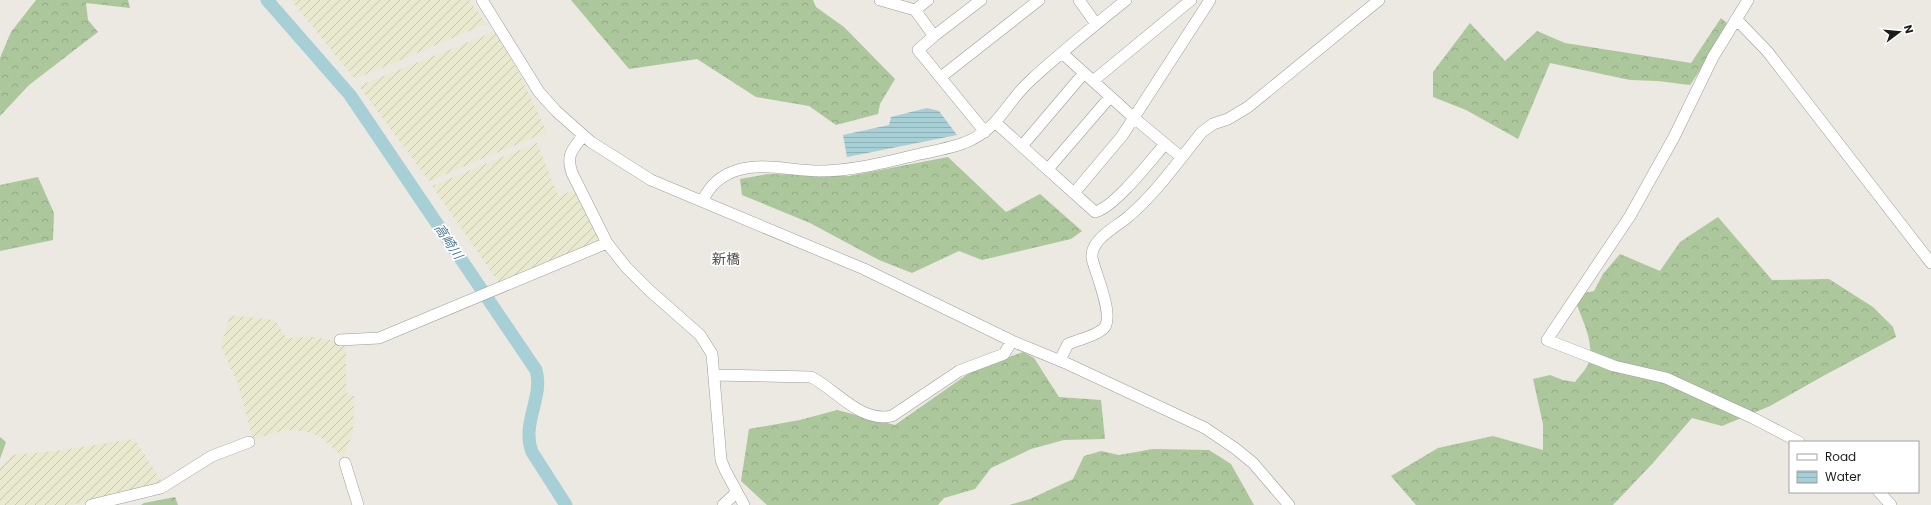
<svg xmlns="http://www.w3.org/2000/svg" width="1931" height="505" font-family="Poppins,'Noto Sans JP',sans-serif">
	<defs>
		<pattern id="farmland-furrows" width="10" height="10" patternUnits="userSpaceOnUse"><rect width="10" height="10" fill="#e9e9cf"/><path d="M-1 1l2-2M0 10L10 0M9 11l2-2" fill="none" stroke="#c7c7b1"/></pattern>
		<pattern id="forest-crowns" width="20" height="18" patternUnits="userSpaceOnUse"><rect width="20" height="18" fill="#acc79b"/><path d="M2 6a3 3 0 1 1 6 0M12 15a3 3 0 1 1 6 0" fill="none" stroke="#93aa85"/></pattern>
		<pattern id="water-rules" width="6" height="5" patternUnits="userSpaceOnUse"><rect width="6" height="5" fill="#a7cfd6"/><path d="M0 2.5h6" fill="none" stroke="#8fb1b7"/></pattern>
	</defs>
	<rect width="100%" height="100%" fill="#ece8e2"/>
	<path fill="url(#farmland-furrows)" d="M291 0H469L486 24 355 79Z
		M496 31 518 71 547 132 429 181 359 86Z
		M537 143 558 196 575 190 600 240 499 283 432 186Z
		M230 315 275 320 286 338 314 337 346 343V392L354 396 353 433 343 457 321 437 305 431 285 430 253 439 238 384 221 347Z
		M134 439 162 482 154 487 70 505H0V468L12 455 56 451Z"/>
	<path fill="url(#forest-crowns)" d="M36 0H128L130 8 86 3 88 20 98 32 29 85 0 116V58L11 32Z
		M571 0H813L816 7 844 27 895 79 880 104 878 114 836 125 809 106 756 97 697 59 629 69Z
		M1721 18 1730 26 1690 85 1658 81 1630 80 1550 63 1518 139 1466 110 1433 97V72L1470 23 1505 61 1537 31 1565 43 1691 63Z
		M948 157 1006 212 1040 194 1082 231 1071 239 982 260 959 251 912 273 879 260 810 223 742 195 740 179 768 174 849 176Z
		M38 177 54 213 53 240 0 251V185Z
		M1718 217 1772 280 1829 279 1873 307 1893 327 1896 337 1825 375 1770 406 1722 426 1692 418 1652 464 1613 505H1416L1391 476 1438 448 1493 436 1543 450V424L1533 379 1550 375 1563 380 1575 382C1579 376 1588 368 1589 361 1595 339 1579 316 1574 295L1594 291 1603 274 1620 254 1660 271 1680 242Z
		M1023 352 1034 358 1059 397 1101 400 1105 439 1064 440 1031 449 991 468 975 489 944 498 938 505H767L741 481 749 429 800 420 837 410 895 425 972 371Z
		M0 437 6 442 0 459Z
		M1153 449 1209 450 1231 464 1254 505H1009L1030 499 1073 479 1084 456 1101 451 1119 455Z
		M175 497 178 505H141L144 503Z"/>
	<path fill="url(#water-rules)" d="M927 108 939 111 957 135 847 157 843 135 889 125 891 117Z"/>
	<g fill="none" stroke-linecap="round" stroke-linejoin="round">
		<path stroke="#a7cfd6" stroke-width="13" d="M267 0 350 95 536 370C544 397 521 423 532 452L566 505"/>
		<g stroke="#9d9d9d" stroke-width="12">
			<path id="minor" d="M482 0 539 92 556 111 591 142 651 180 864 269 1012 341 1068 364 1205 428 1236 449 1253 463 1289 505
				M880 0 915 10 934 36 918 50 985 132
				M1079 0 1096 24
				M1748 0 1713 57 1674 137 1630 216 1547 340 1614 366 1666 378 1753 418 1799 442
				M915 10 928 0
				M1736 19 1767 51 1931 263
				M934 36 981 0
				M1062 53 1134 118 1181 157
				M941 77 1039 0
				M1093 81 1191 0
				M996 123 1095 212C1115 207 1151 160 1165 144
				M583 136C572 150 566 155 572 173L607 243 626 267 650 291 700 335 712 354 721 460 725 470 744 505
				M1022 146 1084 73
				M1048 169 1110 97
				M1074 193 1122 136 1210 0
				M703 200C710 185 721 175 738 170 763 162 793 171 819 171 853 171 887 162 920 154 935 151 950 148 964 143 1000 129 1005 103 1031 80 1061 52 1094 26 1126 0
				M340 340 379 338 607 243
				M1060 360 1068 344C1079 339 1094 337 1103 329 1116 318 1095 273 1092 258 1090 239 1117 227 1129 216 1157 192 1179 160 1202 132L1213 124 1228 119 1248 107 1379 0
				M714 375 811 377C837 390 860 423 892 416L959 371 1004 354 1012 341
				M345 463 358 505
				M1879 492 1891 505
				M91 505 161 488 212 456 249 442
				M723 505 737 492"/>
		</g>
		<use href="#minor" stroke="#fff" stroke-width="11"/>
	</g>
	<g text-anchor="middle" stroke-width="3.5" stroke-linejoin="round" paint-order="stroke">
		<g font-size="13" font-style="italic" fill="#507b9a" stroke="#fff">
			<text transform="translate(449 241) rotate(56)" y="5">高崎川</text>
		</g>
		<g font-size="14" fill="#4f4f4f" stroke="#fff">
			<text x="726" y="264">新橋</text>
		</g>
	</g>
	<rect x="1789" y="441" width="130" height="52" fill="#ffffff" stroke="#a4a4a4"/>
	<rect x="1797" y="454" width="20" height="6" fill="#ffffff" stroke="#a4a4a4"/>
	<text x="1825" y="461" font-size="12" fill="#1c1c1c">Road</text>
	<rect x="1797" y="471" width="20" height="12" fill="url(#water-rules)" stroke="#a4a4a4"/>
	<text x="1825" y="481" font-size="12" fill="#1c1c1c">Water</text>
	<g transform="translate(1899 32) rotate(74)" stroke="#ffffff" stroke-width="3" paint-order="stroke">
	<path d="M0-3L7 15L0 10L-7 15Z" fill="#1c1c1c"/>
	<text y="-6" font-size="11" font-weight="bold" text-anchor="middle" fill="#1c1c1c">N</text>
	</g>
</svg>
